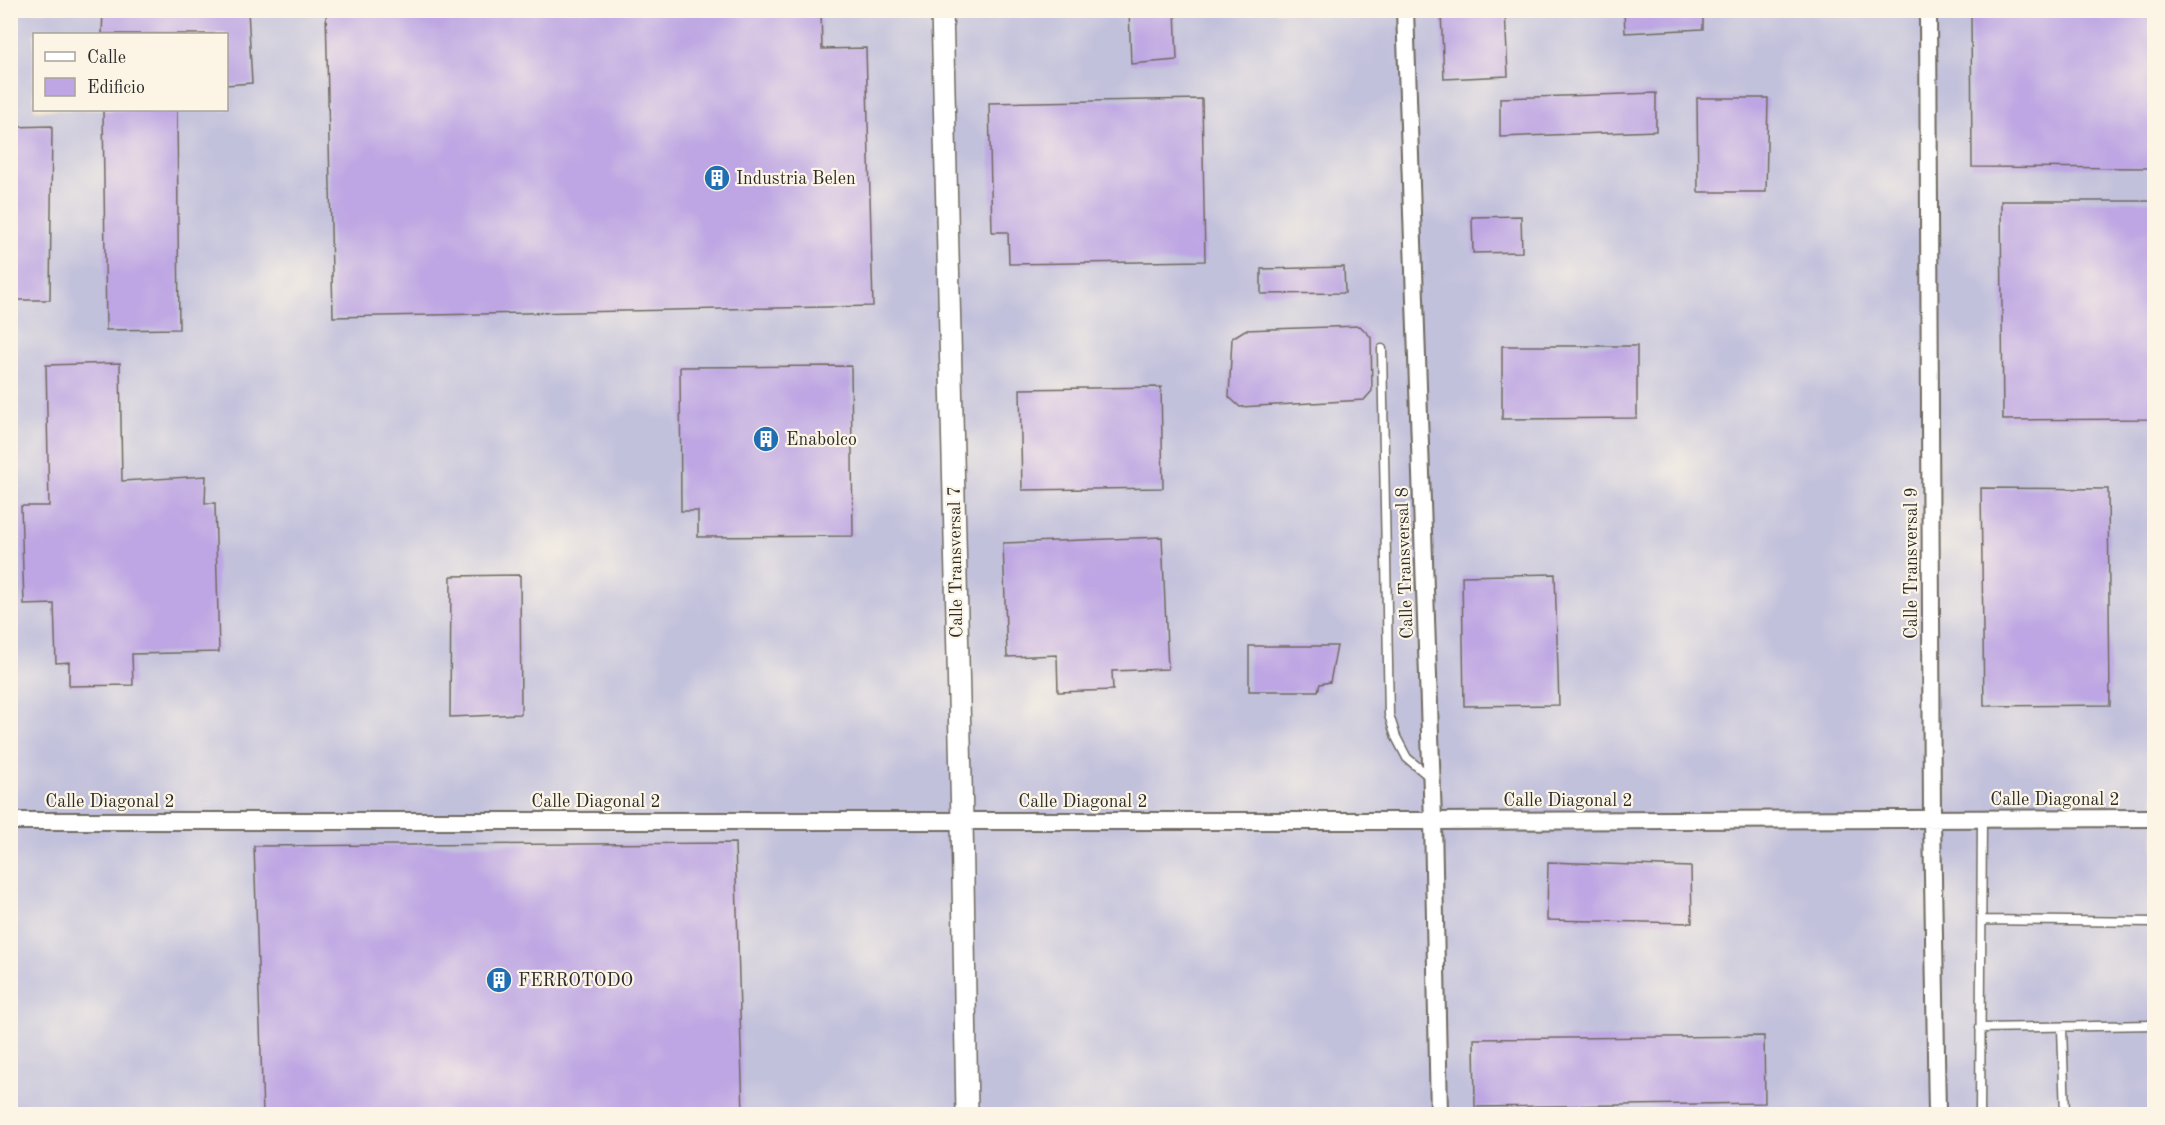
<svg xmlns="http://www.w3.org/2000/svg" width="2165" height="1125" font-family="'Old Standard TT',serif">
	<rect width="100%" height="100%" fill="#fcf5e5"/>
	<filter id="ink" filterUnits="userSpaceOnUse"><feTurbulence type="fractalNoise" baseFrequency=".0167" numOctaves="2"/><feDisplacementMap in="SourceGraphic" scale="12" xChannelSelector="R" yChannelSelector="G"/><feConvolveMatrix kernelMatrix="1 2 1 2 8 2 1 2 1" color-interpolation-filters="sRGB"/></filter>
	<filter id="wash" filterUnits="userSpaceOnUse"><feTurbulence type="fractalNoise" baseFrequency=".008" numOctaves="4" result="noise"/><feDisplacementMap in="SourceGraphic" scale="24" xChannelSelector="R" yChannelSelector="G"/><feGaussianBlur stdDeviation="1.35" result="paint"/><feColorMatrix in="noise" values="0 0 0 0 0 0 0 0 0 0 0 0 0 0 0 0 0 1.4 0 .05"/><feComposite in="paint" operator="in"/></filter>
	<g filter="url(#wash)">
		<rect width="100%" height="100%" fill="#f1e3c5"/>
		<path fill="#c2c1dc" fill-rule="evenodd" d="M10 11H2154V1114H11ZM34 34H226V110H34Z"/>
		<g id="blocks">
			<path fill="#bda6e3" d="M103 10H248L252 83 226 85V34H102Z
				M326 10H821L822 49 866 48 873 306 333 317Z
				M1129 10H1175L1177 60 1131 64Z
				M1505 10 1508 76 1444 79 1441 12Z
				M1624 10H1703V29L1625 33Z
				M1971 10H2154V168L1972 167Z
				M1656 93V131L1500 137V98Z
				M1697 98H1768L1766 192H1698Z
				M1202 99 1205 261 1009 264 1008 232H992L989 103Z
				M103 110H177L179 329 106 330Z
				M52 126 50 300H10V127Z
				M2001 201H2154V419L2003 420Z
				M1521 216 1522 252 1473 253 1472 217Z
				M1344 267 1345 293 1261 294V269Z
				M1360 326 1371 337 1372 391 1364 400 1240 407 1229 397 1232 338 1245 330Z
				M1502 346H1637V418L1502 419Z
				M120 363 122 481 206 476 205 503H215L219 652 132 654 133 685 69 686V662L56 663 54 604 24 605 21 506H49L46 365Z
				M851 366 853 536 698 537V511H681L680 367Z
				M1161 387 1163 488 1022 490 1020 389Z
				M1981 488 2108 489 2110 705 1984 706Z
				M1162 537 1168 669 1112 671 1113 690 1058 692 1057 655 1007 657 1003 543Z
				M1555 574 1559 705 1464 706 1462 576Z
				M520 575 521 714 450 717 451 576Z
				M1249 646H1337L1330 682 1320 684 1318 691H1249Z
				M735 843 743 1114H263L254 846Z
				M1548 862 1691 867 1692 923 1547 920Z
				M1764 1036 1765 1103 1475 1107 1474 1039Z"/>
		</g>
	</g>
	<g filter="url(#ink)">
		<use href="#blocks" fill-opacity="0" stroke="#706b61" stroke-width="1.5"/>
		<g fill="none" stroke-linecap="round" stroke-linejoin="round">
			<g stroke="#706b61" stroke-width="11">
				<path id="service" d="M1382 349 1389 715 1396 737 1407 758 1431 778
					M1983 920 2154 922
					M1980 1028 2154 1025
					M2062 1028 2065 1114
					M1980 1114 1982 818"/>
			</g>
			<g stroke="#706b61" stroke-width="20">
				<path id="minor" d="M1405 10 1433 821 1439 1114
					M1928 10 1932 818 1937 1114
					M10 821H1433L2154 818"/>
			</g>
			<g stroke="#706b61" stroke-width="24">
				<path id="tertiary" d="M942 10 962 820 967 1114"/>
			</g>
			<use href="#service" stroke="#fff" stroke-width="8"/>
			<use href="#minor" stroke="#fff" stroke-width="16"/>
			<use href="#tertiary" stroke="#fff" stroke-width="21"/>
		</g>
	</g>
	<defs>
		<g id="building-disc" transform="scale(1.35)"><circle r="9.5" fill="#1f6fb2" stroke="#fcf5e5"/><path d="M-4-6H4V6H1V3H-1V6H-4ZM-2.5-4.3h1.7v1.8h-1.7ZM.8-4.3h1.7v1.8H.8ZM-2.5-1h1.7V.8h-1.7ZM.8-1h1.7V.8H.8Z" fill="#fff"/></g>
	</defs>
	<g fill-rule="evenodd">
		<use href="#building-disc" x="717" y="178"/>
		<use href="#building-disc" x="766" y="439"/>
		<use href="#building-disc" x="499" y="980"/>
	</g>
	<g text-anchor="middle" stroke-width="4.5" stroke-linejoin="round" paint-order="stroke">
		<g font-size="18" fill="#2b2b2b" stroke="#fcf5e5" text-anchor="start">
			<text x="736" y="184">Industria Belen</text>
			<text x="786" y="445">Enabolco</text>
			<text x="518" y="986">FERROTODO</text>
		</g>
		<g font-size="18" fill="#2b2b2b" stroke="#fcf5e5">
			<text transform="translate(955 562) rotate(-91)" y="6">Calle Transversal 7</text>
			<text transform="translate(1404 563) rotate(-92)" y="6">Calle Transversal 8</text>
			<text transform="translate(1911 563) rotate(-90)" y="6">Calle Transversal 9</text>
			<text x="2055" y="805">Calle Diagonal 2</text>
			<text x="1568" y="806">Calle Diagonal 2</text>
			<text x="110" y="807">Calle Diagonal 2</text>
			<text x="596" y="807">Calle Diagonal 2</text>
			<text x="1083" y="807">Calle Diagonal 2</text>
		</g>
	</g>
	<rect width="2165" height="1125" fill="none" stroke="#fcf5e5" stroke-width="36"/>
	<rect x="33" y="33" width="195" height="78" fill="#fcf5e5" stroke="#a8a49b" stroke-width="1.5"/>
	<rect x="45" y="52" width="30" height="9" fill="#ffffff" stroke="#a8a49b" stroke-width="1.5"/>
	<text x="87" y="63" font-size="18" fill="#2b2b2b">Calle</text>
	<rect x="45" y="78" width="30" height="18" fill="#bda6e3" stroke="#a8a49b" stroke-width="1.5"/>
	<text x="87" y="93" font-size="18" fill="#2b2b2b">Edificio</text>
</svg>
